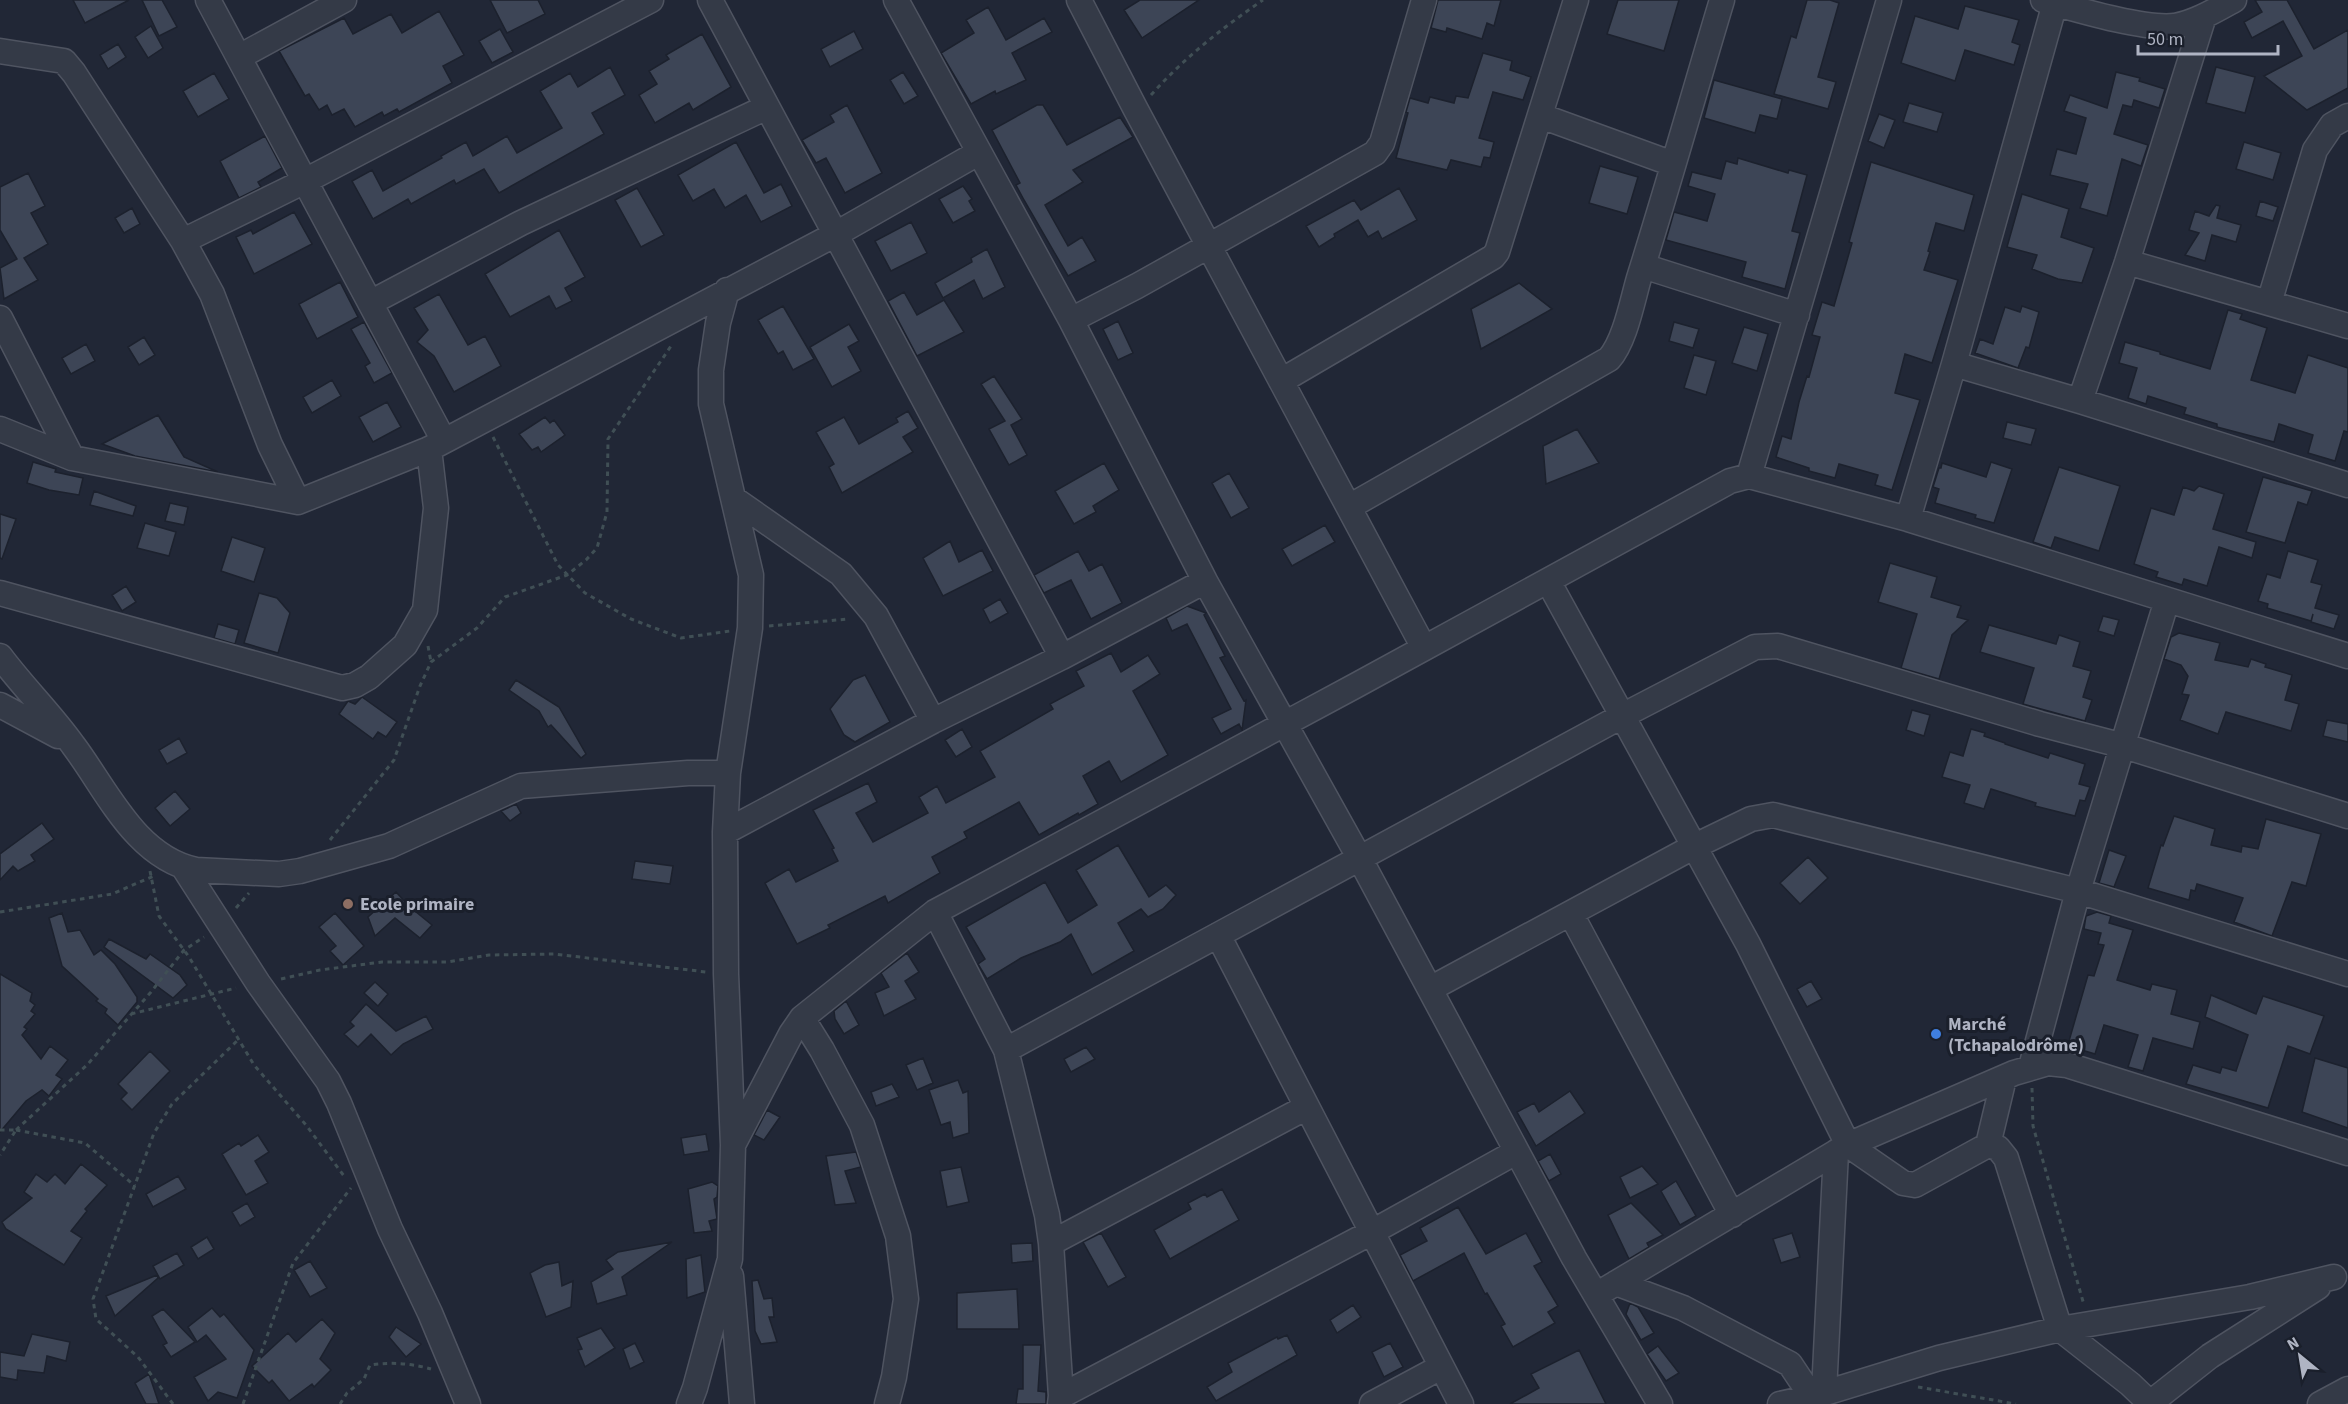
<svg xmlns="http://www.w3.org/2000/svg" width="2348" height="1404" font-family="'Source Sans 3',sans-serif">
	<rect width="100%" height="100%" fill="#212736"/>
	<path fill="#3d4556" stroke="#1c212d" stroke-width="1.5" d="M73 0H129L85 23Z
		M142 0H162L177 27 159 36Z
		M490 0H538L545 14 507 33Z
		M1140 0H1199L1142 38 1124 10Z
		M1438 0H1501L1494 26 1487 23 1482 39 1447 28 1446 32 1431 28Z
		M1618 0H1679L1664 51 1607 34Z
		M1807 0H1830L1839 3 1818 77 1836 82 1828 109 1774 94 1791 36 1796 38Z
		M2255 0H2287L2314 49 2348 30V88L2307 110 2264 76 2302 56 2283 21 2252 38 2244 22 2262 12Z
		M1965 6 2019 20 2012 42 2020 45 2014 65 1965 50 1955 81 1901 63 1915 16 1958 29Z
		M988 7 1006 40 1044 18 1052 32 1012 53 1026 80 996 94 995 91 971 104 941 53 974 33 966 20Z
		M439 11 464 55 443 66 452 83 399 112 397 109 384 116 382 112 355 127 344 109 332 115 327 105 319 110 309 94 305 96 279 51 344 18 353 34 391 14 402 33Z
		M151 26 163 48 148 58 135 37Z
		M500 29 513 52 492 63 479 41Z
		M854 31 863 49 830 67 821 49Z
		M702 34 731 87 693 110 689 103 655 123 639 95 657 84 649 71 669 59 666 55Z
		M118 44 126 57 108 69 100 55Z
		M1483 53 1512 61 1510 70 1531 77 1523 100 1493 92 1479 138 1494 142 1490 158 1484 157 1481 167 1451 160 1447 170 1396 158 1408 113 1406 112 1410 98 1428 103 1430 97 1454 103 1456 96 1468 98Z
		M610 67 625 95 592 113 604 134 499 193 484 169 456 184 454 180 411 204 408 199 373 219 352 181 372 170 383 191 442 158 441 156 466 142 473 156 507 136 517 153 562 128 540 91 570 73 578 87Z
		M2216 67 2255 77 2245 113 2206 103Z
		M903 72 918 96 904 104 890 80Z
		M2116 72 2140 78 2139 81 2165 89 2159 108 2134 100 2132 107 2123 105 2114 134 2148 145 2141 166 2122 159 2107 216 2080 208 2088 184 2050 175 2057 149 2076 154 2086 118 2064 111 2070 95 2107 108Z
		M214 73 229 99 198 117 183 91Z
		M1714 80 1782 99 1777 119 1760 115 1755 133 1704 118Z
		M1909 103 1943 113 1937 132 1903 122Z
		M847 105 882 173 845 193 826 158 816 163 802 140 834 122 830 115Z
		M1037 105H1043L1067 145 1120 117 1133 137 1073 170 1083 182 1045 205 1068 246 1082 237 1096 261 1068 276 1024 200 1016 185 1020 183 992 130Z
		M1879 114 1895 120 1884 148 1868 141Z
		M265 136 282 168 258 182 261 187 239 198 220 161Z
		M736 142 764 193 781 184 792 206 761 222 746 195 725 208 714 189 693 201 678 175Z
		M2244 142 2281 153 2273 180 2236 169Z
		M1738 158 1788 173 1789 170 1807 175 1792 231 1800 233 1785 289 1742 277 1746 262 1666 240 1674 212 1707 221 1715 194 1688 186 1692 172 1721 179 1726 161 1737 164Z
		M1871 162 1974 195 1964 231 1936 223 1928 251 1930 252 1924 270 1958 280 1932 363 1905 354 1895 393 1920 400 1892 490 1875 485 1878 475 1839 464 1835 478 1809 471V468L1776 457 1782 436 1791 439 1799 402 1807 376 1809 377 1820 337 1812 335 1822 302 1834 306 1852 243 1849 242Z
		M1600 166 1638 177 1627 214 1589 203Z
		M28 173 45 206 31 213 48 244 24 258 38 280 4 299 0 268 17 259 0 230V187Z
		M963 186 972 199 969 201 975 211 953 223 939 199Z
		M637 188 664 235 641 247 615 200Z
		M1399 188 1417 220 1382 239 1378 231 1368 237 1358 220 1334 234 1335 237 1319 247 1306 226 1354 200 1361 210Z
		M2022 194 2069 209 2061 237 2094 248 2082 283 2058 279 2032 269 2037 255 2007 247Z
		M2260 201 2278 207 2273 221 2256 216Z
		M2216 205 2220 206 2217 218 2241 225 2236 242 2212 235 2205 261 2185 255 2199 233 2189 230 2195 211 2209 216Z
		M132 208 140 224 124 233 115 218Z
		M294 212 312 244 254 274 236 237 251 230 253 234Z
		M911 222 927 253 891 271 875 241Z
		M559 230 585 277 565 288 572 301 556 309 549 296 510 317 485 274Z
		M987 249 1005 287 983 299 974 280 943 298 935 283 972 262 971 258Z
		M340 282 358 317 317 339 299 304Z
		M1519 283 1552 309 1481 349 1471 309Z
		M904 292 917 315 944 300 964 332 917 356 888 301Z
		M439 294 468 345 485 336 501 366 454 392 434 356 417 342 428 330 414 308Z
		M783 306 814 359 793 370 783 351 778 354 758 320Z
		M2022 306 2039 312 2029 348 2026 347 2018 368 1975 353 1980 339 1993 344 2005 307 2020 312Z
		M2228 310 2242 314 2240 319 2267 328 2251 380 2295 393 2308 355 2348 368V432L2344 431 2335 461 2308 453 2313 435 2279 424 2274 442 2217 427V424L2184 414 2186 408 2148 396 2146 404 2128 398 2137 368 2119 363 2125 342 2160 352V354L2210 369Z
		M1118 321 1133 353 1118 360 1103 329Z
		M364 322 392 373 374 383 365 366 370 363 351 329Z
		M1674 322 1699 329 1693 348 1669 341Z
		M849 324 859 341 848 347 861 371 832 387 810 347Z
		M1744 327 1768 334 1757 371 1732 363Z
		M144 337 155 355 139 365 128 347Z
		M86 344 95 361 71 374 62 358Z
		M1694 355 1716 361 1706 395 1684 388Z
		M994 376 1022 419 1011 425 1027 455 1009 465 989 429 1005 421 981 384Z
		M332 380 341 396 312 413 303 397Z
		M387 402 401 427 373 442 359 417Z
		M908 411 918 428 903 437 913 452 842 493 829 467 834 464 816 432 844 417 859 444 898 422 896 418Z
		M158 415 184 457 218 472 135 456 102 444Z
		M545 417 550 423 554 420 565 435 541 452 538 447 532 450 519 434Z
		M2007 422 2036 429 2031 445 2003 438Z
		M1577 429 1599 463 1546 484 1543 446Z
		M33 462 56 469 55 472 83 478 79 495 49 490 27 483Z
		M1991 462 2012 469 1994 523 1975 518 1976 515 1935 503 1939 489 1933 487 1939 468H1941L1942 463 1986 477Z
		M1104 463 1119 490 1093 506 1096 512 1074 524 1055 491Z
		M2059 467 2120 486 2099 551 2055 537 2051 548 2033 542Z
		M1229 473 1249 508 1231 518 1212 483Z
		M2263 477 2312 491 2307 505 2298 502 2285 543 2246 532Z
		M2199 486 2224 494 2213 529 2256 542 2252 558 2219 547 2207 586 2184 579 2182 585 2156 577 2158 572 2134 564 2151 508 2174 515 2183 487 2194 491Z
		M94 491 136 506 133 516 90 505Z
		M170 503 188 507 184 525 165 521Z
		M0 514 16 519 2 559 0 558Z
		M145 523 176 532 169 556 137 548Z
		M1325 525 1335 542 1292 566 1282 549Z
		M232 537 265 548 254 582 221 571Z
		M950 541 959 562 982 550 993 571 943 596 923 558Z
		M1078 551 1089 571 1102 564 1122 603 1091 619 1071 580 1044 593 1034 575Z
		M2288 551 2318 560 2311 582 2322 585 2315 608 2339 615 2334 629 2311 622 2313 614 2311 621 2267 608 2268 604 2258 601 2267 574 2280 578Z
		M1890 563 1937 577 1931 597 1961 606 1957 617 1968 620 1952 635 1939 679 1901 668 1917 614 1878 602Z
		M126 586 136 602 122 611 112 595Z
		M259 593 277 598 290 613 278 653 244 643Z
		M1000 599 1008 613 990 623 983 609Z
		M1187 606 1206 613 1204 615 1225 656 1220 658 1244 701 1246 700 1242 730 1239 724 1221 734 1212 718 1231 709 1187 624 1172 631 1166 618Z
		M2103 616 2119 620 2114 636 2098 631Z
		M218 624 239 630 235 644 214 638Z
		M1989 625 2056 644 2059 635 2080 642 2073 666 2091 671 2083 697 2092 700 2085 721 2023 704 2034 668 1980 652Z
		M2179 633 2220 643 2215 660 2248 667 2251 659 2266 664 2265 667 2292 675 2285 700 2299 704 2291 731 2226 712 2218 734 2180 720 2189 695 2182 694 2188 676 2181 665 2164 659 2171 637Z
		M1111 653 1121 672 1148 655 1160 674 1133 691 1168 755 1121 782 1109 761 1083 776 1098 804 1079 815 1078 813 1039 835 1019 802 964 832 967 838 932 857 940 873 888 903 885 896 828 925 830 928 797 944 765 883 789 869 796 882 838 861 832 849 834 848 813 810 868 783 877 802 856 813 873 842 928 813 919 797 937 786 946 803 995 777 980 751 1053 709 1050 704 1084 686 1076 671Z
		M865 675 890 722 855 742 844 735 830 709 853 680Z
		M516 680 559 707 586 754 581 758 551 725 548 727 539 711 509 690Z
		M362 697 397 722 386 737 378 732 373 739 339 714 348 701 355 704Z
		M1912 710 1930 715 1924 736 1906 730Z
		M2327 720 2348 724V742L2323 736Z
		M962 729 972 747 956 757 945 740Z
		M1971 729 1985 733 1984 736 2005 743V744L2048 758 2050 753 2085 764 2079 784 2090 787 2085 801 2080 800 2075 816 2035 806 2036 803 1991 789 1984 809 1964 803 1970 785 1942 777 1950 752 1963 756Z
		M179 738 187 753 167 764 159 750Z
		M175 791 190 809 170 826 155 808Z
		M516 804 521 813 510 821 501 811Z
		M2174 816 2215 829 2211 845 2241 852 2242 846 2258 849 2266 819 2321 834 2306 886 2292 882 2272 936 2234 922 2243 898 2197 884 2195 891 2191 890 2189 900 2148 888 2161 845 2163 846Z
		M42 823 54 839 31 855 35 861 18 871 13 866 0 880V854Z
		M1118 845 1149 897 1166 885 1176 895 1163 909 1148 917 1141 909 1118 923 1134 951 1092 975 1071 934 1060 942 1021 958 987 979 978 964 985 959 966 927 1045 882 1068 923 1097 905 1076 870Z
		M2109 850 2126 856 2114 887 2099 883Z
		M1808 857 1828 878 1800 904 1780 883Z
		M635 861 673 866 670 884 632 879Z
		M396 892 410 907 432 925 420 938 395 918 375 936 368 917Z
		M2097 912 2111 916 2109 923 2133 930 2117 980 2150 990 2152 984 2177 990 2171 1014 2200 1022 2193 1049 2153 1038 2143 1071 2128 1067 2138 1035 2104 1025 2095 1054 2075 1048 2076 1043 2069 1041 2088 975 2094 976 2104 945 2098 944 2101 933 2084 929 2086 916Z
		M62 913 68 932 80 930 94 955 101 950 115 964 137 997V1002L118 1025 105 1013 107 1009 96 1001 98 999 62 966 49 918Z
		M335 913 364 946 343 965 330 951 336 946 319 927Z
		M109 939 146 959 150 954 180 975 187 985 173 998 104 947Z
		M907 953 919 972 905 981 916 999 884 1016 875 993 889 987 881 973Z
		M0 974 32 993 30 1001 35 1005 31 1011 35 1014 24 1027 27 1029 22 1035 41 1059 50 1046 68 1060 56 1075 62 1079 49 1096 42 1090 26 1101 0 1132Z
		M1811 981 1822 999 1807 1007 1797 989Z
		M375 982 388 994 378 1006 364 993Z
		M2211 995 2256 1014 2263 996 2324 1016 2310 1054 2288 1046 2268 1108 2186 1084 2193 1065 2220 1073 2222 1067 2236 1071 2248 1035 2205 1017Z
		M846 1001 859 1025 844 1034 835 1019 834 1011Z
		M366 1004 396 1031 426 1016 433 1029 403 1044 391 1055 371 1034 358 1047 344 1034 354 1026 350 1022Z
		M1086 1047 1095 1059 1071 1072 1064 1059Z
		M150 1051 170 1071 132 1110 121 1099 127 1093 118 1084Z
		M923 1058 933 1083 917 1090 906 1065Z
		M2315 1058 2348 1068V1128L2302 1112Z
		M958 1080 963 1093 968 1091 969 1133 953 1138 950 1122 941 1125 929 1090Z
		M892 1084 899 1097 876 1106 871 1092Z
		M1570 1091 1585 1113 1536 1146 1517 1112 1534 1103 1539 1112Z
		M767 1110 780 1117 764 1140 754 1135Z
		M706 1134 709 1151 684 1155 681 1138Z
		M258 1135 269 1152 255 1161 268 1183 246 1195 222 1154 239 1143 241 1146Z
		M856 1152 861 1167 845 1171 856 1203 835 1205 826 1156Z
		M1550 1154 1561 1174 1549 1181 1538 1161Z
		M81 1164 107 1185 85 1209 87 1211 71 1231 82 1238 64 1265 6 1229 2 1222 32 1198 24 1192 36 1174 47 1182 55 1174 65 1184Z
		M1642 1166 1658 1184 1630 1198 1620 1177Z
		M961 1167 969 1202 947 1207 940 1171Z
		M178 1176 186 1189 153 1207 146 1194Z
		M1676 1181 1696 1216 1680 1225 1661 1191Z
		M712 1182 718 1186 717 1197 714 1199 717 1219 709 1221 712 1231 694 1233 688 1189Z
		M1222 1189 1239 1220 1170 1259 1154 1230 1191 1209 1188 1203 1205 1194 1207 1197Z
		M247 1203 255 1217 240 1226 232 1212Z
		M1631 1203 1663 1235 1647 1243 1649 1247 1629 1259 1608 1215Z
		M1458 1207 1486 1254 1526 1233 1542 1262 1534 1266 1558 1306 1548 1312 1555 1323 1513 1347 1501 1326 1505 1324 1487 1293 1485 1294 1464 1253 1413 1281 1400 1255 1427 1241 1420 1228Z
		M1101 1233 1126 1277 1108 1287 1083 1242Z
		M1792 1233 1800 1257 1781 1263 1773 1239Z
		M207 1237 214 1249 198 1259 191 1247Z
		M672 1242 622 1277 627 1295 597 1304 591 1282 613 1269 606 1260 618 1252Z
		M1032 1243 1033 1261 1012 1263 1011 1244Z
		M177 1253 184 1265 160 1279 153 1266Z
		M701 1255 705 1292 687 1298 686 1259Z
		M310 1261 327 1288 310 1297 294 1270Z
		M559 1262 562 1286 573 1281 571 1307 546 1317 530 1273 545 1265Z
		M157 1275 158 1278 115 1316 106 1296Z
		M758 1280 764 1299 772 1298 774 1317H769L777 1342 761 1344 755 1331 752 1281Z
		M1017 1289 1019 1329H957V1293Z
		M1630 1303 1638 1307 1654 1333 1641 1340 1626 1314Z
		M1353 1305 1361 1317 1337 1333 1330 1320Z
		M212 1308 220 1317 224 1314 254 1350 237 1398 218 1392 208 1401 194 1377 226 1359 206 1335 197 1342 188 1327Z
		M163 1309 195 1342 171 1357 163 1345 167 1343 152 1316Z
		M322 1319 335 1333 320 1359 331 1370 314 1387 312 1384 289 1401 272 1380 269 1383 252 1366 288 1333 296 1342Z
		M396 1327 421 1344 406 1357 389 1337Z
		M601 1328 615 1348 585 1367 578 1350 582 1349 577 1338Z
		M32 1334 70 1342 66 1361 47 1356 44 1373 18 1370 17 1380 0 1377V1352L24 1356Z
		M1287 1335 1297 1355 1216 1401 1207 1387 1232 1372 1228 1363 1277 1337 1278 1339Z
		M635 1343 644 1362 630 1369 623 1349Z
		M1390 1343 1403 1367 1384 1377 1372 1352Z
		M1023 1345H1041L1038 1391 1046 1392V1404H1016L1018 1389H1023Z
		M1658 1346 1679 1373 1666 1381 1647 1354Z
		M1579 1350 1606 1404H1510L1539 1388 1531 1374Z
		M149 1374 159 1404H146L135 1383Z"/>
	<g fill="none" stroke-linecap="round" stroke-linejoin="round">
		<g stroke="#4f5461" stroke-width="27">
			<path id="minor" d="M208 0 444 441
				M710 0 1062 657
				M896 0 1071 320 1205 581 1360 859 1574 1258 1660 1404
				M1079 0 1135 108 1424 648
				M2043 0C2075 9 2145 30 2175 26 2196 22 2216 10 2234 0
				M0 51 64 61 74 73 183 241 212 294 270 445 298 502
				M239 57 344 0
				M1541 116 1673 164
				M183 241 305 181 651 0
				M2127 262 2348 326
				M1643 266 1797 315
				M370 303 521 223 767 107
				M2269 303 2315 150 2332 125 2348 116
				M0 318 72 458
				M1071 320 1137 286 1375 153 1382 143 1424 0
				M1954 364 2080 401 2348 485
				M1281 381 1493 257 1497 252 1576 0
				M2080 401 2127 262 2204 16
				M0 429 72 458 298 502 429 449 836 234 978 153
				M1749 476 1889 0
				M734 499 841 574 876 616 933 721
				M1349 507 1609 359C1625 341 1632 302 1639 278 1668 186 1694 93 1722 0
				M1908 519 1954 364 2055 3
				M1548 581 1748 944 1848 1145 1903 1183 1915 1185 1988 1145 1998 1148 2006 1158 2060 1329 2130 1384 2151 1404
				M0 593 342 688 355 685 369 677 405 645 425 610 436 508 429 449
				M0 656C23 687 51 714 73 745 107 790 135 857 196 870L279 874 300 871 389 846 521 786 688 773H728
				M0 705 58 736
				M725 832 933 721 1062 657 1205 581
				M184 868 258 983 328 1081 339 1103 390 1229 430 1313 468 1404
				M935 912 1006 1050 1047 1215 1051 1243 1061 1396 1060 1404
				M1571 914 1732 1215
				M1218 935 1461 1404
				M1430 989 1695 846 1751 819 1773 815 2078 891 2348 974
				M802 1018 822 1050 862 1125 898 1236 906 1299 894 1377 887 1404
				M1006 1050 1622 716 1755 647 1778 646 2040 724 2124 746 2348 816
				M2031 1067 2078 891 2167 600
				M733 1145 791 1034 802 1018 935 912 1355 686 1730 481 1749 476 1908 519 2348 656
				M1988 1145 2004 1078
				M1051 1243 1307 1107
				M731 1276 742 1404
				M1616 1283 1683 1308 1790 1364 1812 1397
				M1596 1295 1848 1145 2014 1073 2048 1063 2067 1065 2348 1153
				M1824 1392 1836 1152
				M1061 1396 1372 1232 1516 1152
				M689 1404 695 1388 730 1259 733 1145 726 974 725 832 728 773 750 628 751 575 711 404V370L718 323 727 290
				M1372 1404 1441 1367
				M1780 1404 1812 1397 1939 1358 2060 1329 2250 1297 2334 1277
				M2149 1404 2210 1356 2318 1287
				M2320 1404 2348 1389"/>
		</g>
		<path stroke="#404f55" stroke-width="3" stroke-dasharray="4.5 4.5" stroke-linecap="butt" d="M1151 95C1184 58 1222 28 1263 0
			M493 437 558 565 585 593 631 619 681 638 730 631
			M769 626 849 619
			M428 646 431 662
			M330 840 394 760 420 686 431 662 477 628 505 597 567 575 586 560 597 548 607 512 608 439 671 346
			M150 871 159 916 189 957 254 1065 306 1125 344 1176
			M236 908 249 893
			M0 912 112 894 156 875
			M281 979 320 970 382 962H448L489 955 554 954 706 972
			M131 1014 236 988
			M2032 1088 2033 1126 2084 1305
			M0 1130H16L0 1155
			M16 1130 87 1065 151 992 184 950 204 937
			M16 1130 85 1143 135 1186
			M1918 1387 2016 1404
			M173 1404 138 1357 96 1319 93 1299 154 1133 172 1104 239 1039
			M243 1404 293 1263 351 1188
			M340 1404 347 1393 364 1379 370 1365C391 1362 410 1363 431 1369"/>
		<use href="#minor" stroke="#343a47" stroke-width="24"/>
	</g>
	<circle fill="#8d6e63" stroke="#1a1f2b" stroke-width="2" cx="348" cy="904" r="6"/>
	<circle fill="#3f7fe0" stroke="#1a1f2b" stroke-width="2" cx="1936" cy="1034" r="6"/>
	<g text-anchor="middle" stroke-width="6" stroke-linejoin="round" paint-order="stroke">
		<g font-size="18" font-weight="bold" fill="#afb4c3" stroke="#1a1f2b" text-anchor="start">
			<text x="360" y="910">Ecole primaire</text>
			<text x="1948" y="1030">Marché<tspan x="1948" dy="21">(Tchapalodrôme)</tspan></text>
		</g>
	</g>
	<g transform="translate(2300 1356) rotate(330)" stroke="#1a1f2b" stroke-width="4.5" paint-order="stroke">
	<path d="M0-4.5L10 22L0 15L-10 22Z" fill="#afb4c3"/>
	<text y="-9" font-size="16" font-weight="bold" text-anchor="middle" fill="#afb4c3">N</text>
	</g>
	<path d="M2138 45v9h140v-9" fill="none" stroke="#afb4c3" stroke-width="3"/>
	<text x="2147" y="45" font-size="18" fill="#afb4c3" stroke="#1a1f2b" stroke-width="4.5" paint-order="stroke">50 m</text>
</svg>
